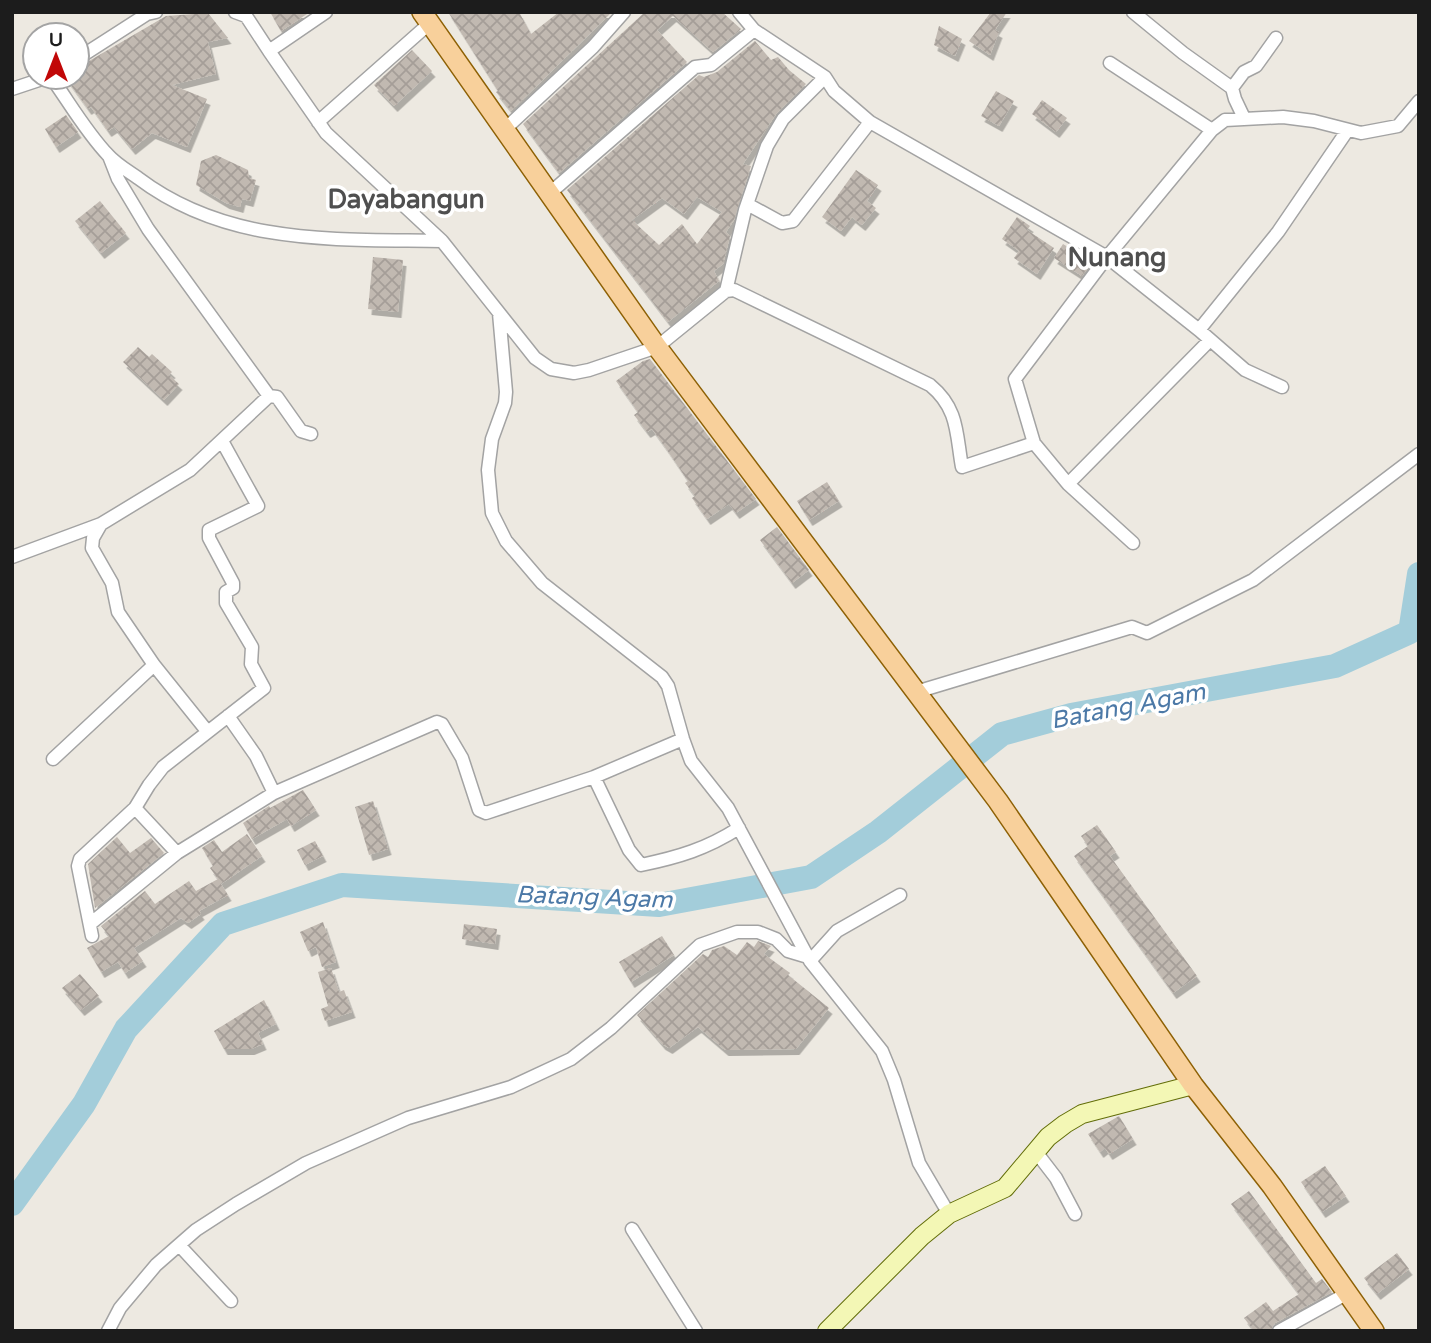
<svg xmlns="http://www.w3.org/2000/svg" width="1431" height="1343" font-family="'Varela Round',sans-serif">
	<defs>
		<pattern id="building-cross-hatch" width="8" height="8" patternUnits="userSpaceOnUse" patternTransform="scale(1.75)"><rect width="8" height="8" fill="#c1b9b1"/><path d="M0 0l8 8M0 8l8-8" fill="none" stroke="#a59e98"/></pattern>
		<filter id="shadow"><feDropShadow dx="3.5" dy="6" stdDeviation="0" flood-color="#0004"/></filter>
	</defs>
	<rect width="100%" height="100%" fill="#ede9e1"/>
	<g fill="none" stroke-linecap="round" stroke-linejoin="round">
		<path stroke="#a3cdda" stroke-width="24" d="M12 1204 84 1104 126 1029 223 924 342 885 659 905 811 877 878 832 1002 734 1071 715 1335 666 1410 632 1419 574"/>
	</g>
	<path fill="url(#building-cross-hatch)" fill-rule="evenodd" filter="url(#shadow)" d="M270 12H310L281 31Z
		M448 12H519L531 34 559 12H612L511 111 496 92 498 91Z
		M645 12H722L741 29 713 52 673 16 657 30 687 62 559 173 523 124Z
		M991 12H1007L995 30 999 32 990 55 969 41Z
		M208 13 228 38 208 42 216 74 172 85 207 99 187 147 152 133 132 149 114 127 108 131 91 107 88 109 65 77H77V68L166 16Z
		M939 26 962 39 955 56 934 45Z
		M755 41 771 60 778 57 789 70 806 84 776 114 743 164 751 166 734 220 726 232 730 236 723 264 714 271 719 281 668 322 567 190 699 75 704 77 717 72ZM697 197 722 212 697 244 682 224 659 245 632 220 662 198 684 214Z
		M412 50 432 71 394 106 374 85Z
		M996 91 1014 101 999 126 981 116Z
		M1042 100 1067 118 1056 132 1032 114Z
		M66 115 78 132 56 147 45 129Z
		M216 155 248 170 249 178 256 180 250 201 242 199 240 207 226 203 196 185 201 161Z
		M856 170 878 185 867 201 876 208 862 225 852 217 841 231 822 217Z
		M100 201 126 233 101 253 75 221Z
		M1017 217 1030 226 1027 230 1054 248 1037 274 1014 258 1019 251 1002 239Z
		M1063 244 1092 262 1082 276 1054 258Z
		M373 257 403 260 398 312 368 309Z
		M138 347 149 357 152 354 172 372 169 375 179 384 164 400 123 362Z
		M650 359 756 499 736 513 729 504 707 519 692 498 695 496 685 483 688 481 665 447 652 429 647 432 634 415 638 412 616 381 643 361Z
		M827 482 839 501 809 520 797 501Z
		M777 527 809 570 792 583 760 540Z
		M303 790 316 810 291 826 287 819 252 839 243 823 269 806 270 808Z
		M373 801 388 849 369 855 355 807Z
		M1097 825 1116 852 1110 856 1197 976 1173 993 1074 856 1088 846 1081 836Z
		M247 834 262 856 221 884 228 895 199 911 201 914 188 923 181 918 134 948 143 961 125 973 118 962 101 972 87 948 109 936 101 926 145 891 155 904 189 881 196 891 218 879 210 868 213 866 202 848 214 840 222 852Z
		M117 837 130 853 151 838 164 853 95 908 88 864Z
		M315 841 323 856 305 865 297 850Z
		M323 922 336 962 322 967 316 947 308 951 300 932Z
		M464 924 497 929 495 944 462 939Z
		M662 936 674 955 631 982 619 962Z
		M758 941 771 946 764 954 790 973 788 975 829 1008 796 1049 725 1050 698 1027 669 1048 662 1044 637 1015 703 954 708 957 712 950 724 946 737 955 747 942 754 947Z
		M331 968 339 992 344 990 352 1012 325 1021 321 1009 328 1006 318 972Z
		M80 974 99 996 81 1010 62 988Z
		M264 1000 276 1024 258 1033 263 1044 251 1049H224L214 1031Z
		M1119 1116 1133 1139 1109 1154 1105 1148 1100 1152 1088 1134Z
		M1325 1166 1346 1196 1322 1212 1301 1182Z
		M1249 1191 1316 1283 1322 1279 1332 1292 1275 1323 1270 1331H1254L1244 1318 1266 1302 1273 1311 1299 1294 1231 1204Z
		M1397 1253 1409 1269 1377 1294 1364 1278Z"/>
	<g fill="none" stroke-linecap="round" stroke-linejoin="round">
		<g stroke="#a3a3a3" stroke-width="15">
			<path id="street" d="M235 12 246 16 269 51 326 12
				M739 12 754 30 825 77 834 91 870 122 1107 257 1212 130 1225 120 1283 117 1314 121 1361 133 1398 126 1419 101
				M1133 12 1183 53 1232 88
				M269 51 326 133 442 241
				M77 59 147 14 156 12
				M1110 63 1212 130
				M51 77C69 102 86 132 108 155 116 164 128 171 138 178 228 246 335 239 442 241L535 358 551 369 574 373 589 370 657 347 726 291 745 210 767 146 783 119 825 77
				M12 89 48 77
				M1244 118 1235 99 1232 88 1244 72 1256 66 1276 38
				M318 122 430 23
				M505 129 593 47 624 12
				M109 156 118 179 148 229 269 396 277 397 301 431 311 434
				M550 193 695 67 711 65 754 30
				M747 204 782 223 793 221 870 122
				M726 291 734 290 930 385C959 409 956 434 962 467L1034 443
				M499 313 506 392 505 403 492 439 488 470 492 513 506 541 542 583 662 677 668 686 683 739 691 761 728 808 810 961 882 1051 894 1080 919 1163 949 1214
				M1199 330 1278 232 1347 131
				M1068 484 1210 340
				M101 524 93 538 92 548 112 583 118 612 154 665 207 731
				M1133 543 1068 484 1034 443 1015 379 1107 257 1199 330 1245 370 1282 387
				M12 557 101 524 190 470 269 396
				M916 692 1132 627 1147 633 1253 580 1419 454
				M228 716 256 756 274 793
				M53 759 154 665
				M594 777 683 739
				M135 808 177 853
				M90 924 177 853 274 793 437 722 442 724 462 758 479 810 486 813 594 777 629 850 641 865C679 857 706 849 739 828
				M92 936 78 866 80 859 135 808 149 785 163 767 264 688 251 664 252 647 226 603V592L233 588V583L209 538V530L258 506 222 441
				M810 961 837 931 900 895
				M1036 1152 1056 1178 1075 1214
				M632 1229 696 1331
				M179 1245 231 1301
				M108 1331 120 1308 156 1265 196 1230 236 1204 306 1163 408 1118 511 1087 571 1059 611 1028 700 945 737 932H758L776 939 788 951 808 957
				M1279 1331 1346 1294"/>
		</g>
		<g stroke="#626d08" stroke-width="20">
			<path id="secondary" d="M827 1331 922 1236 949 1214 1005 1188 1048 1137 1065 1124 1082 1114 1193 1085"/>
		</g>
		<g stroke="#8e6105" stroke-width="22">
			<path id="primary" d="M422 12 657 347 998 801 1193 1085 1272 1186 1374 1331"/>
		</g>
		<use href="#street" stroke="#fff" stroke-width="12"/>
		<use href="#secondary" stroke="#f3f7b5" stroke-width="18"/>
		<use href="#primary" stroke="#f8d09b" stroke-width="19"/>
	</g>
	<g text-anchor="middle" stroke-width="7" stroke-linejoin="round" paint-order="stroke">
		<g font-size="24" font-style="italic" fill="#4c79a7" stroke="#fff">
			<text transform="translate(1128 706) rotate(-11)" y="8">Batang Agam</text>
			<text transform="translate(594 897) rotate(2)" y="8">Batang Agam</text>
		</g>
		<g font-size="26" font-weight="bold" fill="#4f4f4f" stroke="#fff">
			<text x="406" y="208">Dayabangun</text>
			<text x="1117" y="266">Nunang</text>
		</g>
	</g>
	<rect width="1431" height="1343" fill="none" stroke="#1c1c1c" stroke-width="28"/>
	<g transform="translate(56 56)"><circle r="33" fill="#ffffff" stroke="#a4a4a4" stroke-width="2"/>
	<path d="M0-5L12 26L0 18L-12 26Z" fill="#c10707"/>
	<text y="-10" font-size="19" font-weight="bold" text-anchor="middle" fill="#1c1c1c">U</text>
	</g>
</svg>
